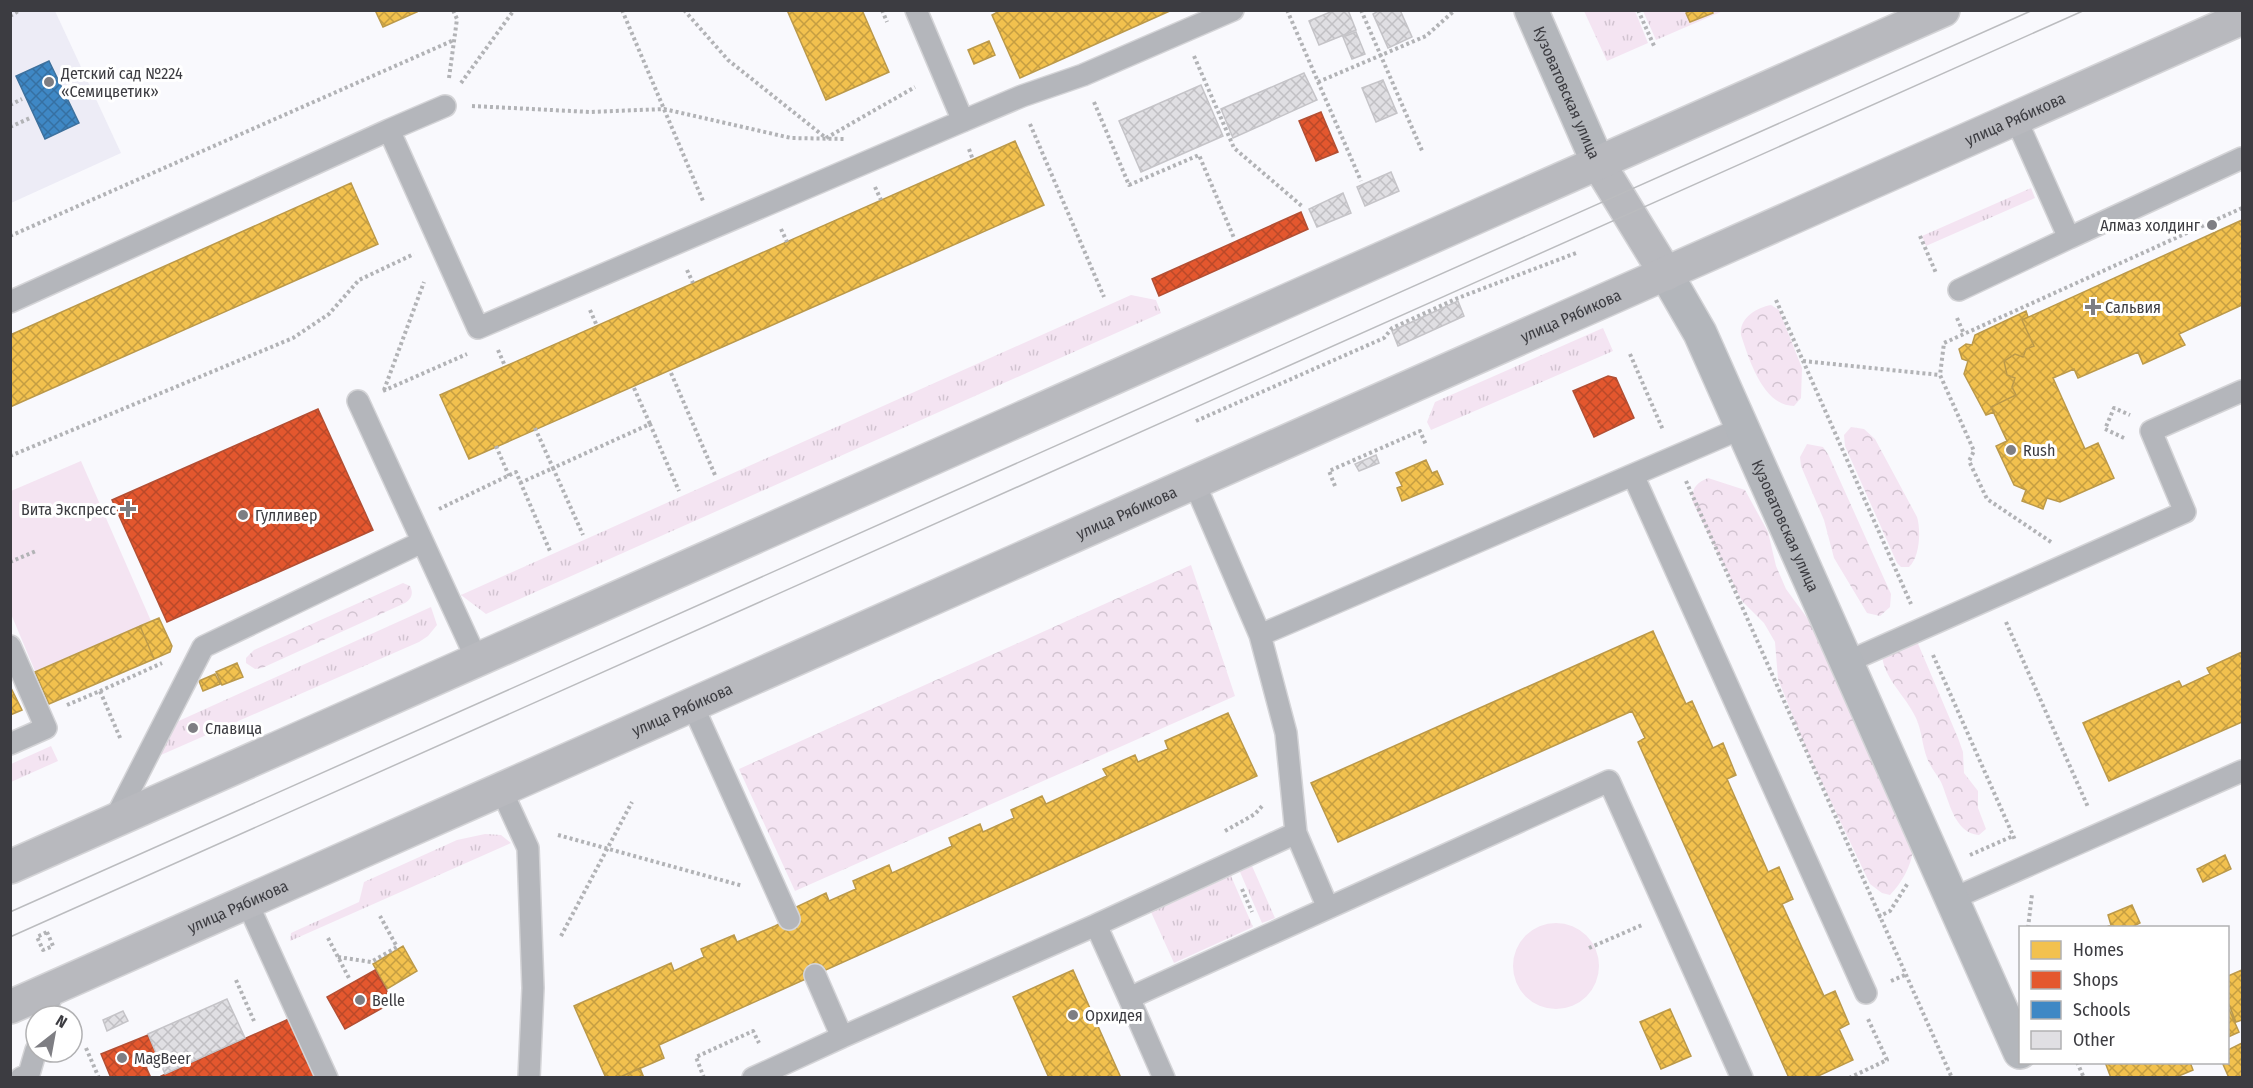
<svg xmlns="http://www.w3.org/2000/svg" width="2253" height="1088" font-family="'Fira Sans Condensed',sans-serif">
	<defs>
		<pattern id="grass-tufts" width="24" height="20" patternUnits="userSpaceOnUse" patternTransform="scale(1.5)"><rect width="24" height="20" fill="#f4e4f2"/><path d="M3 7l-1-3M5 7V3M7 7l1-3M15 17l-1-3M17 17v-4M19 17l1-3" fill="none" stroke="#d2c4d1"/></pattern>
		<pattern id="forest-crowns" width="20" height="18" patternUnits="userSpaceOnUse" patternTransform="scale(1.5)"><rect width="20" height="18" fill="#f4e4f2"/><path d="M2 6a3 3 0 1 1 6 0M12 15a3 3 0 1 1 6 0" fill="none" stroke="#d2c4d1"/></pattern>
		<pattern id="homes-cross-hatch" width="8" height="8" patternUnits="userSpaceOnUse" patternTransform="scale(1.5)"><rect width="8" height="8" fill="#f2c14e"/><path d="M0 0l8 8M0 8l8-8" fill="none" stroke="#c59e42"/></pattern>
		<pattern id="shops-cross-hatch" width="8" height="8" patternUnits="userSpaceOnUse" patternTransform="scale(1.5)"><rect width="8" height="8" fill="#e4572e"/><path d="M0 0l8 8M0 8l8-8" fill="none" stroke="#ba4929"/></pattern>
		<pattern id="schools-cross-hatch" width="8" height="8" patternUnits="userSpaceOnUse" patternTransform="scale(1.5)"><rect width="8" height="8" fill="#3f88c5"/><path d="M0 0l8 8M0 8l8-8" fill="none" stroke="#3670a2"/></pattern>
		<pattern id="building-cross-hatch" width="8" height="8" patternUnits="userSpaceOnUse" patternTransform="scale(1.5)"><rect width="8" height="8" fill="#e0dfe3"/><path d="M0 0l8 8M0 8l8-8" fill="none" stroke="#c1c0c4"/></pattern>
	</defs>
	<rect width="100%" height="100%" fill="#f9f9fd"/>
	<path fill="#edecf6" d="M10 11H55L121 153 11 203Z"/>
	<path fill="url(#grass-tufts)" d="M1584 11H1635L1648 43 1607 61Z
		M1643 11H1723L1656 40Z
		M2031 188 2035 198 1926 246 1922 236Z
		M1131 295 1156 300 1161 313 486 614 461 595Z
		M1603 328 1613 351 1431 430 1427 422 1435 402Z
		M431 607 437 625 428 636 419 642 154 758 172 724Z
		M51 746 58 761 11 782V764Z
		M485 834 501 835 511 843 290 941 291 933 359 902 364 882 457 840Z
		M1252 866 1275 918 1262 923 1240 872Z
		M1231 876 1253 927 1174 963 1151 912Z"/>
	<path fill="url(#forest-crowns)" d="M1771 305 1779 310 1802 368 1801 398 1794 406C1763 406 1749 359 1741 335 1739 318 1756 308 1771 305Z
		M1851 427 1864 429 1875 439 1917 517C1921 530 1920 557 1909 567H1901L1897 563 1845 446 1844 435Z
		M1807 444 1823 447 1828 454 1891 594 1890 607 1880 616 1867 613 1834 558 1824 520 1801 466 1800 457Z
		M1708 478 1745 490 1768 532 1776 566 1786 589 1832 652 1913 849C1912 865 1901 884 1890 895L1882 893 1870 884 1807 751 1778 679 1775 642 1764 623 1742 601 1693 503C1691 490 1695 483 1708 478Z
		M1191 565 1235 696 795 891 739 769Z
		M403 583 410 586C414 594 411 599 405 603L262 668 255 669 246 663V658L254 650Z
		M1916 639 1958 738 1963 752 1964 773 1978 791V808L1986 829 1979 835C1954 833 1949 800 1941 782 1937 774 1930 767 1927 758 1922 745 1922 731 1916 718 1906 696 1883 678 1882 654Z"/>
	<path fill="#f4e4f2" d="M81 461 151 621 35 671 11 614V491Z
		M1513 966a43 43 0 1 1 86 0a43 43 0 1 1-86 0Z"/>
	<path fill="url(#homes-cross-hatch)" stroke="#bb994a" stroke-width="1.5" d="M375 10H416L417 12 383 27Z
		M787 10H862L889 72 826 100Z
		M1001 10H1172L1020 78 992 15Z
		M1692 10H1712L1713 13 1690 22 1686 13Z
		M989 41 995 55 974 64 968 50Z
		M1015 141 1044 205 469 459 440 395Z
		M351 183 378 244 10 407V335Z
		M2242 220V305L2179 334 2185 345 2143 364 2138 352 2078 378 2074 369 2053 378 2085 449 2098 443 2114 478 2060 502 2047 498 2043 509 2022 501 2026 490 2014 485 1996 446 2007 441 1991 407 2016 395 2012 387 2015 378 2007 375 2004 361 2015 354 2023 357 2026 349 2034 346 2022 320Z
		M2026 311 2028 317 2022 320 2034 346 2026 349 2023 357 2015 354 2004 361 2007 375 2015 378 2012 387 2016 395 1991 407 1994 412 1986 415 1964 374 1968 361 1962 359 1959 349 1966 344 1972 345 1975 335Z
		M1426 460 1432 473 1437 471 1443 484 1402 501 1397 488 1402 486 1396 473Z
		M159 618 172 646 170 652 154 659 140 626Z
		M140 626 154 659 49 704 35 672Z
		M1653 631 1686 704 1692 701 1713 748 1723 743 1736 775 1727 779 1768 872 1779 867 1793 899 1782 904 1824 996 1835 991 1849 1024 1839 1029 1853 1060 1814 1078H1789L1638 742 1645 738 1632 711 1338 842 1311 783Z
		M2242 652V722L2109 781 2083 723 2179 681 2182 687 2210 674 2207 668Z
		M237 663 243 677 222 685 216 672Z
		M215 674 220 684 203 691 199 681Z
		M10 686 22 710 10 715Z
		M1228 713 1257 776 659 1045 664 1058 618 1078H606L574 1006 671 963 674 971 704 957 701 949 734 935 737 942 775 926 797 915 794 908 826 893 829 901 856 889 853 881 889 865 892 873 952 846 949 838 980 824 983 832 1014 818 1011 810 1042 796 1046 804 1107 776 1103 769 1135 755 1138 762 1168 749 1165 741Z
		M2225 855 2231 869 2203 882 2197 869Z
		M2132 905 2140 923 2130 928H2104L2111 925 2108 915Z
		M403 946 417 971 387 989 373 964Z
		M1073 970 1121 1078H1049L1013 997Z
		M2242 970V1020L2236 1022 2228 1002V976Z
		M2228 1007 2239 1032 2228 1037Z
		M1670 1009 1691 1056 1661 1069 1640 1022Z
		M2242 1043V1078H2229L2222 1062H2228V1050Z
		M2105 1062H2190L2193 1070 2174 1078H2111Z
		M640 1068 644 1078H618Z"/>
	<path fill="url(#shops-cross-hatch)" stroke="#b24f34" stroke-width="1.5" d="M1321 112 1338 152 1316 161 1299 121Z
		M1301 212 1308 229 1159 296 1152 279Z
		M1608 376 1616 378 1634 418 1594 437 1573 391Z
		M318 409 373 530 167 622 112 500Z
		M375 970 393 1002 345 1029 327 997Z
		M291 1018 318 1078H162L161 1076Z
		M148 1035 160 1062 146 1067 151 1078H111L101 1054Z"/>
	<path fill="url(#schools-cross-hatch)" stroke="#3e719d" stroke-width="1.5" d="M49 61 79 123 45 139 16 76Z"/>
	<path fill="url(#building-cross-hatch)" stroke="#c5c4c8" stroke-width="1.5" d="M1335 10H1348L1356 30 1319 45 1309 21Z
		M1380 10H1400L1412 37 1388 48 1373 14Z
		M1356 32 1365 54 1352 59 1343 37Z
		M1304 73 1317 100 1233 138 1221 109Z
		M1383 80 1397 113 1376 122 1362 88Z
		M1201 85 1223 136 1141 172 1119 121Z
		M1391 172 1399 191 1365 206 1357 187Z
		M1343 193 1351 213 1317 227 1309 209Z
		M1458 301 1464 316 1398 346 1392 331Z
		M1376 455 1379 463 1359 471 1355 464Z
		M227 999 245 1038 165 1074 148 1034Z
		M123 1011 128 1021 107 1031 103 1020Z"/>
	<g fill="none" stroke-linecap="round" stroke-linejoin="round">
		<g stroke="#d4d4d7" stroke-width="24">
			<path id="lane" d="M916 10 963 121
				M2016 119 2069 238 2242 158
				M389 130 445 106
				M1959 290 2069 238
				M10 302 389 130 478 328 958 123 1022 96 1083 75 1233 10
				M358 401 477 660
				M1633 475 1866 993
				M1260 635 1742 428
				M10 646 46 728 10 744
				M1847 662 2185 512 2151 431 2242 391
				M692 704 789 919
				M501 789 528 848 533 988 529 1078
				M114 821 203 647 422 542
				M1952 899 2242 771
				M246 900 327 1078
				M1328 908 1609 781 1742 1078
				M1096 925 1296 833
				M46 1016 53 988
				M842 1037 1096 925 1129 998
				M21 1078 29 1074 36 1050
				M753 1078 842 1037 815 975
				M1164 1078 1129 998 1328 908 1296 833 1286 733 1260 635 1194 482"/>
		</g>
		<g stroke="#d4d4d7" stroke-width="36">
			<g id="secondary">
				<path id="s1" d="M1531 10 1598 163"/>
				<path id="s2" d="M1666 274 1700 333 2020 1052"/>
			</g>
		</g>
		<g stroke="#d4d4d7" stroke-width="36">
			<g id="primary">
				<path d="M1598 163 1666 274"/>
				<path d="M10 867 1943 10"/>
				<path id="s3" d="M10 1007 2242 18"/>
			</g>
		</g>
		<path stroke="#b2b3b6" stroke-width="4" stroke-dasharray="3 3" stroke-linecap="butt" d="M622 10 703 201
			M684 10 728 60 826 138 915 87
			M882 10 887 22
			M1287 10 1361 181
			M1361 10 1423 153
			M1638 10 1655 48
			M10 16 20 10
			M1194 56 1234 148 1303 207
			M449 78 457 19 453 10
			M1318 82 1426 36 1455 10
			M461 83 514 10
			M1094 102 1129 185 1199 155 1234 238
			M10 105 22 99
			M472 106 591 112 664 109 791 138 845 139
			M1030 124 1104 297
			M10 127 30 118
			M969 149 973 160
			M875 187 881 200
			M781 229 787 242
			M10 236 454 40
			M1920 236 1936 273
			M687 270 693 283
			M1776 300 1911 604
			M590 310 597 326
			M1957 318 1964 334
			M498 350 505 366
			M1630 354 1663 430
			M1803 361 1940 375
			M671 373 715 475
			M634 388 650 424
			M384 390 424 282
			M383 391 467 354
			M1196 421 1384 338 1392 328 1458 298 1576 253
			M535 428 553 468 650 424 679 491
			M2124 438 2105 429 2114 408 2130 415
			M496 446 509 476
			M10 456 293 338 329 314 359 280 414 254
			M1686 481 1952 1078
			M520 483 553 468 583 535
			M1335 486 1329 471 1420 431 1426 445
			M439 509 516 472 550 551
			M2051 542 1987 499 1969 461 1974 451 1940 375 1944 343 2242 208
			M10 562 36 551
			M2006 622 2088 807
			M1933 655 2015 840
			M100 691 162 663
			M67 705 100 691 121 740
			M1225 831 1255 814 1263 805
			M558 835 743 886
			M1970 855 2013 836
			M1242 889 1252 912
			M1878 917 1890 911 1908 883
			M2028 928 2032 894
			M47 932 53 946 43 950 37 937Z
			M561 936 632 802
			M328 938 350 980
			M1589 948 1642 925
			M338 957 371 962 397 947 380 916
			M236 980 254 1021
			M1891 981 1905 975
			M86 1048 99 1078
			M2077 1062 2084 1078
			M704 1078 696 1057 753 1031 759 1043
			M1849 1078 1887 1060 1868 1019"/>
		<use href="#lane" stroke="#b4b6bb" stroke-width="21"/>
		<use href="#secondary" stroke="#b3b6bb" stroke-width="33"/>
		<use href="#primary" stroke="#b8b9be" stroke-width="33"/>
		<path stroke="#bbbcbf" stroke-width="1.5" d="M10 912 2033 10
			M10 937 2085 10"/>
	</g>
	<g fill="#7e7e83" stroke="#fff" stroke-width="2">
		<circle cx="49" cy="82" r="6"/>
		<circle cx="2212" cy="225" r="6"/>
		<path d="M2090 298h6v6h6v6h-6v6h-6v-6h-6v-6h6z"/>
		<circle cx="2011" cy="450" r="6"/>
		<path d="M125 500h6v6h6v6h-6v6h-6v-6h-6v-6h6z"/>
		<circle cx="243" cy="515" r="6"/>
		<circle cx="193" cy="728" r="6"/>
		<circle cx="360" cy="1000" r="6"/>
		<circle cx="1073" cy="1015" r="6"/>
		<circle cx="122" cy="1058" r="6"/>
	</g>
	<g text-anchor="middle" stroke-width="6" stroke-linejoin="round" paint-order="stroke">
		<g font-size="16" fill="#3c3c41" stroke="#fff" text-anchor="start">
			<text x="61" y="79">Детский сад №224<tspan x="61" dy="18">«Семицветик»</tspan></text>
			<text x="2200" y="231" text-anchor="end">Алмаз холдинг</text>
			<text x="2105" y="313">Сальвия</text>
			<text x="2023" y="456">Rush</text>
			<text x="116" y="515" text-anchor="end">Вита Экспресс</text>
			<text x="255" y="521">Гулливер</text>
			<text x="205" y="734">Славица</text>
			<text x="372" y="1006">Belle</text>
			<text x="1085" y="1021">Орхидея</text>
			<text x="134" y="1064">MagBeer</text>
		</g>
		<g font-size="16" fill="#3c3c41" stroke="#fff">
			<text dy="6" stroke="none"><textPath href="#s1" startOffset="90">Кузоватовская улица</textPath></text>
			<text dy="6" stroke="none"><textPath href="#s3" startOffset="2193">улица Рябикова</textPath></text>
			<text dy="6" stroke="none"><textPath href="#s3" startOffset="1707">улица Рябикова</textPath></text>
			<text dy="6" stroke="none"><textPath href="#s3" startOffset="1221">улица Рябикова</textPath></text>
			<text dy="6" stroke="none"><textPath href="#s2" startOffset="279">Кузоватовская улица</textPath></text>
			<text dy="6" stroke="none"><textPath href="#s3" startOffset="735">улица Рябикова</textPath></text>
			<text dy="6" stroke="none"><textPath href="#s3" startOffset="249">улица Рябикова</textPath></text>
		</g>
	</g>
	<rect width="2253" height="1088" fill="none" stroke="#3c3c41" stroke-width="24"/>
	<rect x="2019" y="926" width="210" height="138" fill="#ffffff" stroke="#b1b1b3" stroke-width="1.5"/>
	<rect x="2031" y="941" width="30" height="18" fill="#f2c14e" stroke="#b1b1b3" stroke-width="1.5"/>
	<text x="2073" y="956" font-size="18" fill="#3c3c41">Homes</text>
	<rect x="2031" y="971" width="30" height="18" fill="#e4572e" stroke="#b1b1b3" stroke-width="1.5"/>
	<text x="2073" y="986" font-size="18" fill="#3c3c41">Shops</text>
	<rect x="2031" y="1001" width="30" height="18" fill="#3f88c5" stroke="#b1b1b3" stroke-width="1.5"/>
	<text x="2073" y="1016" font-size="18" fill="#3c3c41">Schools</text>
	<rect x="2031" y="1031" width="30" height="18" fill="#e0dfe3" stroke="#b1b1b3" stroke-width="1.5"/>
	<text x="2073" y="1046" font-size="18" fill="#3c3c41">Other</text>
	<g transform="translate(54 1034) rotate(31)"><circle r="28" fill="#ffffff" stroke="#b1b1b3" stroke-width="1.5"/>
	<path d="M0-4.5L10 22L0 15L-10 22Z" fill="#7e7e83"/>
	<text y="-9" font-size="16" font-weight="bold" text-anchor="middle" fill="#3c3c41">N</text>
	</g>
</svg>
